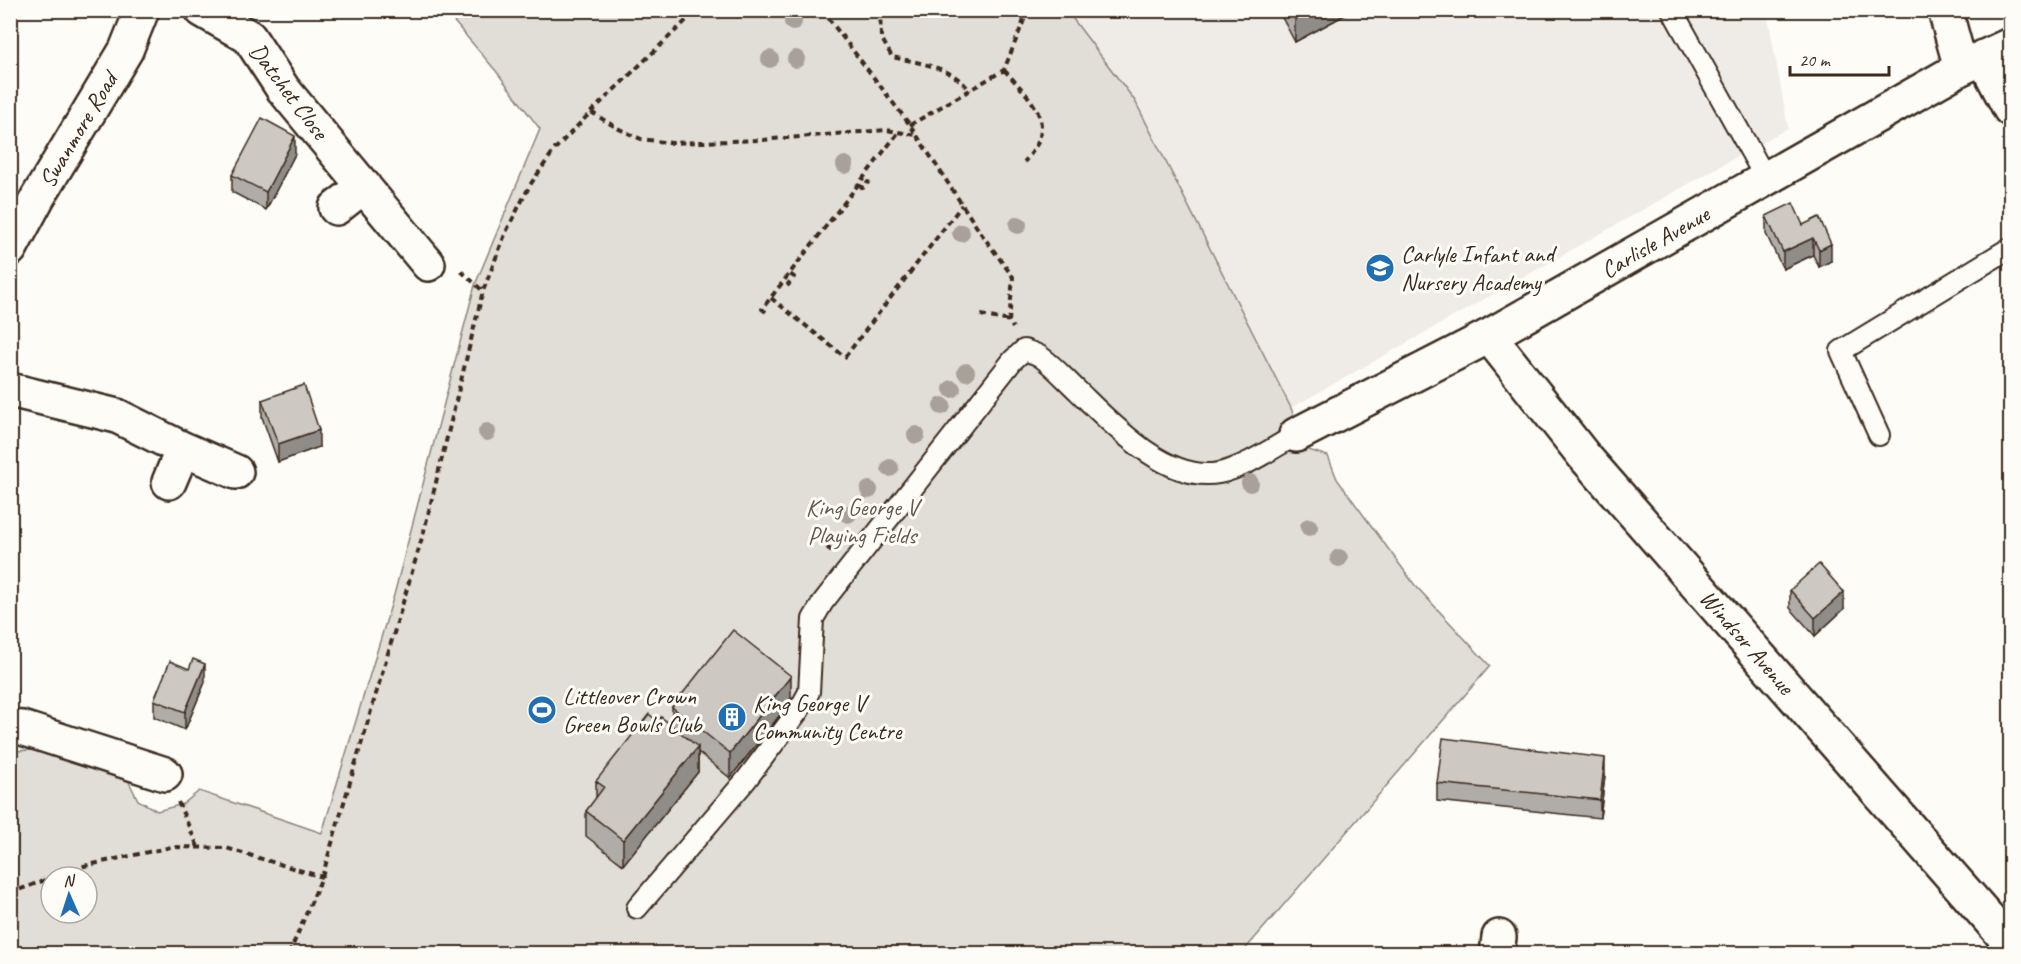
<svg xmlns="http://www.w3.org/2000/svg" width="2021" height="964" font-family="Caveat,sans-serif">
	<rect width="100%" height="100%" fill="#fdfcf7"/>
	<filter id="ink" filterUnits="userSpaceOnUse"><feTurbulence type="fractalNoise" baseFrequency=".0167" numOctaves="2"/><feDisplacementMap in="SourceGraphic" scale="12" xChannelSelector="R" yChannelSelector="G"/><feConvolveMatrix kernelMatrix="1 2 1 2 8 2 1 2 1" color-interpolation-filters="sRGB"/></filter>
	<g filter="url(#ink)">
		<path fill="#efece7" d="M1067 11H1767L1788 128 1291 408 1135 101Z"/>
		<path fill="#e1ded7" stroke="#8e847a" stroke-width="1.5" fill-rule="evenodd" d="M445 11H1067L1135 101 1291 408 1305 449 1328 456 1337 479 1414 584 1490 666 1242 953 11 954 12 751 34 750 128 780 138 800 157 811 183 804 199 791 322 833 394 595 475 285 540 129 496 71ZM51 877H87V913H51Z"/>
		<g fill="none" stroke-linecap="round" stroke-linejoin="round">
			<g stroke="#3b2a1e" stroke-width="24">
				<path id="lane" d="M1672 10 1766 179
					M1879 435 1841 351 2010 248
					M637 908 746 780 799 710 809 692 813 619 823 602 1013 360 1024 350C1030 352 1037 354 1041 357 1054 366 1066 380 1078 391 1112 424 1167 483 1219 473 1244 468 1273 448 1296 435"/>
			</g>
			<g stroke="#3b2a1e" stroke-width="38">
				<path id="street" d="M202 10 249 37 283 89 428 264
					M1945 10 1961 68
					M1983 57 2010 109
					M336 208 364 186
					M10 249 38 197 126 50 142 10
					M1489 336 1584 456 2010 943
					M10 390 117 416 183 449 236 472
					M1296 435 1489 336 1961 68 2010 45
					M169 482 183 449
					M10 727 22 728 165 774
					M1497 954 1499 937"/>
			</g>
			<path stroke="#3b2a1e" stroke-width="4" stroke-dasharray="6 4.5" stroke-linecap="butt" d="M822 10 910 125 980 232 1013 277 1009 321 1013 328
				M880 10 881 37 892 57C920 63 953 67 970 91
				M1004 70C1032 100 1060 124 1024 162
				M591 112 617 128 641 139 672 143 761 140 886 130 916 135
				M910 125 1004 70 1028 10
				M859 185 863 188 868 182 870 183
				M461 271 483 291
				M790 286 788 284 794 277 790 274
				M771 298 845 357 962 205
				M766 312 762 309 898 133
				M981 315 1009 321
				M810 535 832 551
				M178 802 198 847
				M53 877 84 866 171 847 226 848 322 877
				M10 893 51 878
				M289 954 322 877 424 531 483 291 506 232 530 185 555 149 591 112 697 10"/>
			<use href="#lane" stroke="#fdfcf7" stroke-width="20"/>
			<use href="#street" stroke="#fdfcf7" stroke-width="33"/>
		</g>
		<g fill="#a9a199">
			<circle cx="793" cy="22" r="9"/>
			<circle cx="770" cy="59" r="9"/>
			<circle cx="796" cy="59" r="9"/>
			<circle cx="845" cy="165" r="9"/>
			<circle cx="1018" cy="225" r="9"/>
			<circle cx="961" cy="233" r="9"/>
			<circle cx="966" cy="372" r="9"/>
			<circle cx="952" cy="389" r="9"/>
			<circle cx="942" cy="406" r="9"/>
			<circle cx="487" cy="432" r="9"/>
			<circle cx="916" cy="435" r="9"/>
			<circle cx="890" cy="468" r="9"/>
			<circle cx="1250" cy="483" r="9"/>
			<circle cx="869" cy="490" r="9"/>
			<circle cx="848" cy="514" r="9"/>
			<circle cx="1309" cy="527" r="9"/>
			<circle cx="1339" cy="558" r="9"/>
		</g>
		<path fill="#b0aca7" stroke="#3b2a1e" stroke-width="1.5" d="M1278 10H1354L1295 42Z
			M295 154 266 210 232 192V175Z
			M1766 216 1803 225 1831 261 1819 267 1813 255 1783 269 1766 234Z
			M262 400 319 447 278 462 262 417Z
			M1790 590 1844 609 1815 636 1790 608Z
			M205 682 185 730 154 717V700Z
			M791 701 730 778 698 752V772L623 865 586 836V811L596 798V781L658 722 672 726V707Z
			M1605 775 1600 818 1437 801V783Z"/>
		<path fill="#908c88" stroke="#3b2a1e" stroke-width="1.5" d="M1308 10H1354L1295 42V17Z
			M295 136V154L266 210V192Z
			M1813 238V255L1783 269V252Z
			M1831 244V261L1819 267V250Z
			M319 430V447L278 462V444Z
			M1844 592V609L1815 636V618Z
			M205 664V682L185 730V712Z
			M791 676V701L730 778V753Z
			M698 747V772L623 865V840Z
			M1605 758V775L1600 818V800Z"/>
		<path fill="#cdc8c2" stroke="#3b2a1e" stroke-width="1.5" d="M1292 10H1308L1295 17Z
			M262 118 295 136 266 192 232 175Z
			M1793 203 1803 225 1819 217 1831 244 1819 250 1813 238 1783 252 1766 216Z
			M304 385 319 430 278 444 262 400Z
			M1819 564 1844 592 1815 618 1790 590Z
			M733 630 791 676 730 753 672 707Z
			M193 659 205 664 185 712 154 700 170 661 189 669Z
			M649 714 658 722 661 717 698 747 623 840 586 811 604 787 596 781Z
			M1443 738 1605 758 1600 800 1437 783Z"/>
	</g>
	<defs>
		<g id="school-disc" transform="scale(1.5)"><circle r="9.5" fill="#1f6fb2" stroke="#fdfcf7"/><path d="M0-5L7-2L0 1L-7-2ZM-4 1L0 2.5L4 1V4Q0 6-4 4Z" fill="#fff"/></g>
		<g id="stadium-disc" transform="scale(1.5)"><circle r="9.5" fill="#1f6fb2" stroke="#fdfcf7"/><path d="M0-5a6.5 5 0 1 0 0 10a6.5 5 0 1 0 0-10ZM-3.5-1.8h7v3.6h-7Z" fill="#fff"/></g>
		<g id="building-disc" transform="scale(1.5)"><circle r="9.5" fill="#1f6fb2" stroke="#fdfcf7"/><path d="M-4-6H4V6H1V3H-1V6H-4ZM-2.5-4.3h1.7v1.8h-1.7ZM.8-4.3h1.7v1.8H.8ZM-2.5-1h1.7V.8h-1.7ZM.8-1h1.7V.8H.8Z" fill="#fff"/></g>
	</defs>
	<g fill-rule="evenodd">
		<use href="#school-disc" x="1380" y="268"/>
		<use href="#stadium-disc" x="542" y="710"/>
		<use href="#building-disc" x="732" y="717"/>
	</g>
	<g text-anchor="middle" stroke-width="6" stroke-linejoin="round" paint-order="stroke">
		<g font-size="24" fill="#3b2a1e" stroke="#fdfcf7">
			<text transform="translate(289 91) rotate(53)" y="8">Datchet Close</text>
			<text transform="translate(78 130) rotate(-59)" y="8">Swanmore Road</text>
			<text transform="translate(1655 242) rotate(-30)" y="8">Carlisle Avenue</text>
			<text transform="translate(1747 642) rotate(49)" y="8">Windsor Avenue</text>
		</g>
		<g font-size="24" fill="#3b2a1e" stroke="#fdfcf7" text-anchor="start">
			<text x="1401" y="262">Carlyle Infant and<tspan x="1401" dy="28">Nursery Academy</tspan></text>
			<text x="563" y="704">Littleover Crown<tspan x="563" dy="28">Green Bowls Club</tspan></text>
			<text x="753" y="711">King George V<tspan x="753" dy="28">Community Centre</tspan></text>
		</g>
		<g font-size="24" fill="#64574c" stroke="#fdfcf7">
			<text x="862" y="515">King George V<tspan x="862" dy="28">Playing Fields</tspan></text>
		</g>
	</g>
	<rect width="2021" height="964" fill="none" stroke="#fdfcf7" stroke-width="36"/>
	<rect x="18" y="18" width="1985" height="928" fill="none" stroke="#3b2a1e" stroke-width="2" filter="url(#ink)"/>
	<g transform="translate(69 895) rotate(357)"><circle r="28" fill="#fdfcf7" stroke="#afa8a0" stroke-width="1.5"/>
	<path d="M0-4.5L10 22L0 15L-10 22Z" fill="#1f6fb2"/>
	<text y="-9" font-size="16" font-weight="bold" text-anchor="middle" fill="#3b2a1e">N</text>
	</g>
	<path d="M1790 66v9h99v-9" fill="none" stroke="#3b2a1e" stroke-width="3"/>
	<text x="1799" y="66" font-size="18" fill="#3b2a1e" stroke="#fdfcf7" stroke-width="4.5" paint-order="stroke">20 m</text>
</svg>
